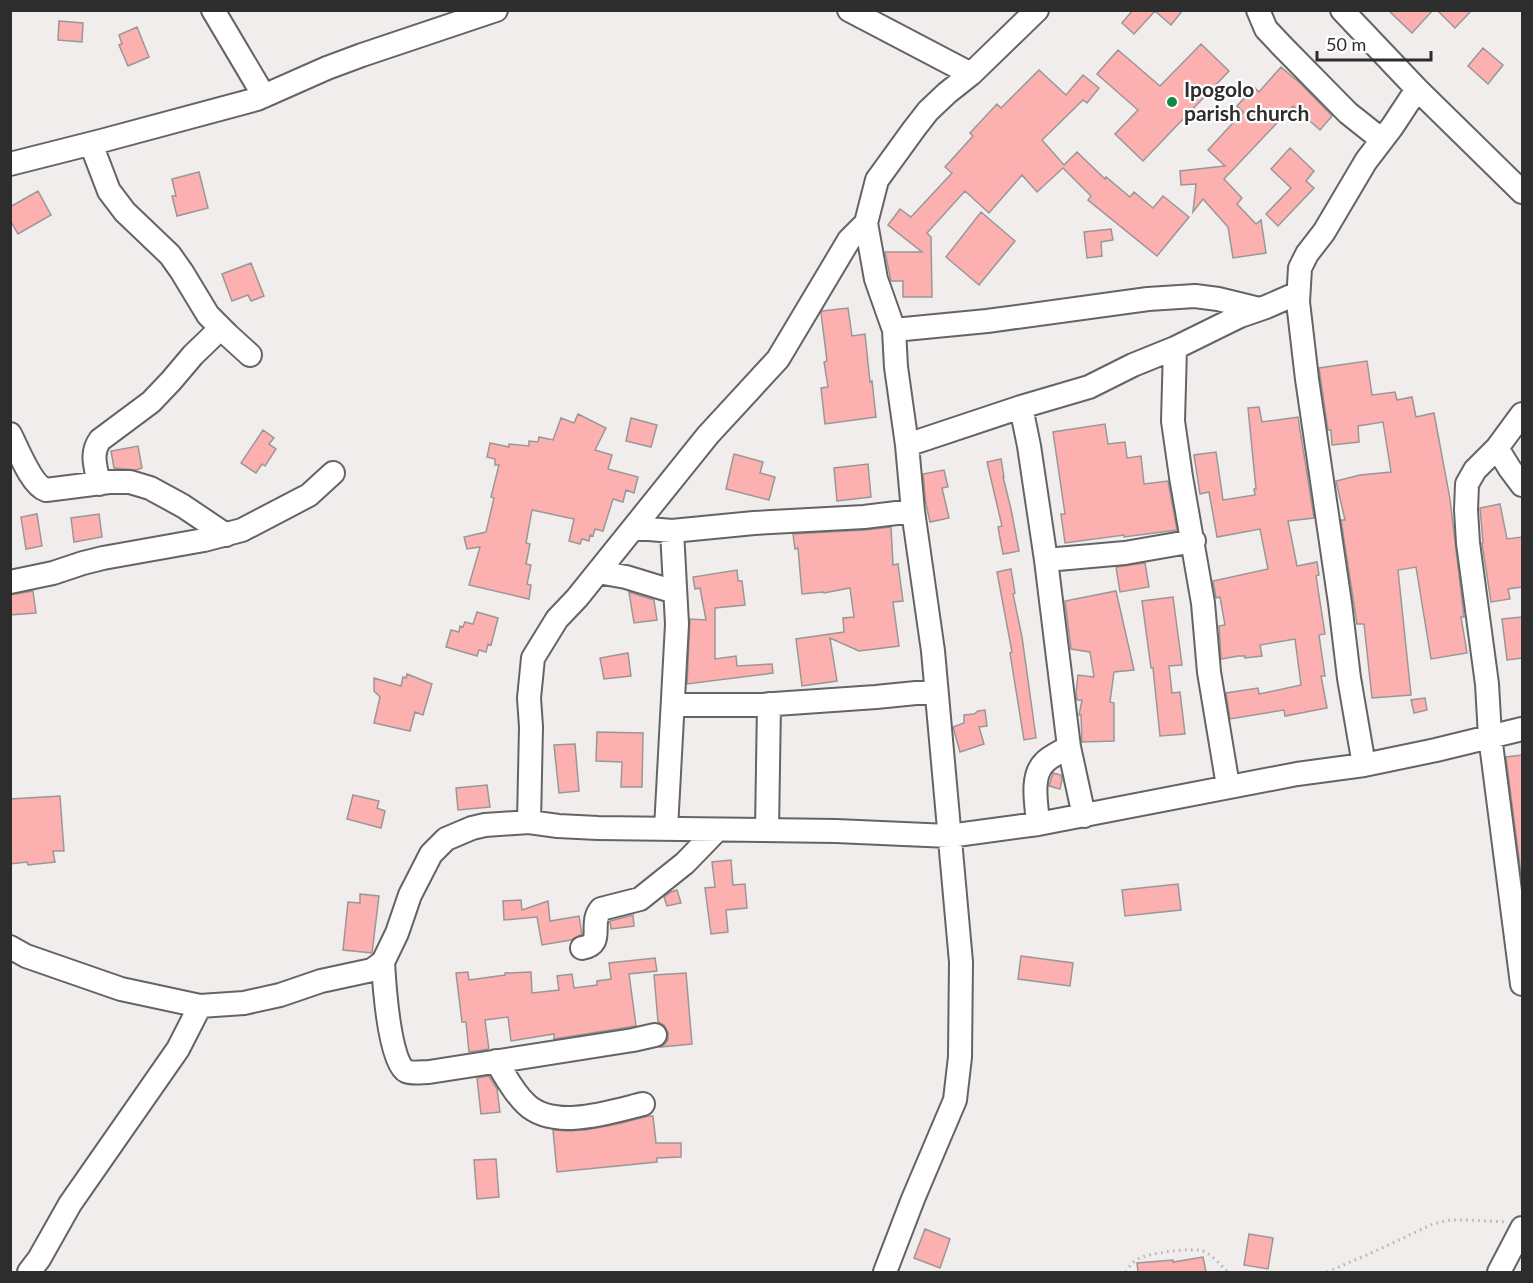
<svg xmlns="http://www.w3.org/2000/svg" width="1533" height="1283" font-family="Lato,sans-serif">
	<rect width="100%" height="100%" fill="#f1eded"/>
	<path fill="#fcb0af" stroke="#9a9796" stroke-width="1.5" d="M1133 10H1183L1171 25 1155 11 1134 34 1122 23Z
		M1388 10H1433L1412 33Z
		M1437 10H1472L1455 28Z
		M59 21 83 23 82 42 58 40Z
		M137 27 149 57 128 66 119 45 122 44 119 35Z
		M1201 44 1229 71 1143 161 1115 134 1138 110 1097 74 1118 50 1160 86Z
		M1483 48 1503 65 1488 84 1468 66Z
		M1281 67 1301 84 1332 116 1320 130 1293 106 1224 179 1242 198 1237 204 1256 224 1261 220 1266 253 1233 258 1228 227 1203 199 1193 212 1196 184 1181 185 1180 171 1225 166 1208 150 1243 112 1237 106 1254 87 1259 92Z
		M1039 70 1066 95 1083 75 1099 88 1087 103 1083 100 1042 140 1064 165 1077 152 1105 179 1106 177 1130 197 1134 192 1153 208 1163 196 1189 217 1157 256 1088 200 1091 196 1063 168 1037 192 1022 175 989 213 965 191 927 233 931 237 932 297H903V281H891L885 252H922L888 225 900 209 911 217 952 173 945 167 973 136 970 133 997 104 1001 108Z
		M1290 148 1314 171 1306 181 1314 188 1278 226 1266 214 1291 188 1271 169Z
		M199 172 208 208 177 216 172 196H176L172 179Z
		M38 191 51 215 18 234 10 220V207Z
		M981 212 1015 241 979 285 946 257Z
		M1111 229 1113 240 1101 242 1102 256 1087 258 1084 232Z
		M251 263 264 296 251 301 248 295 232 301 222 274Z
		M848 308 852 336 865 334 870 382 872 381 876 417 825 424 821 388 828 387 824 362 827 361 821 313 822 311Z
		M1367 361 1372 395 1395 392 1397 400 1412 397 1416 417 1434 413 1450 499 1464 617H1461L1467 653 1431 659 1416 567 1398 570 1411 695 1372 698 1364 624H1357L1341 520H1345L1336 481 1360 475 1391 472 1383 422 1358 426 1359 442 1332 445 1331 430H1328L1319 368Z
		M1259 407 1262 422 1298 417 1314 518 1288 521 1297 566 1317 562 1319 575 1316 576 1325 634 1319 635 1325 676H1321L1327 708 1285 716 1284 710 1230 719 1226 693 1258 688 1259 694 1301 685 1295 639 1260 645 1262 656 1245 658V656H1238L1221 659 1219 626 1225 625 1220 597 1216 598 1213 581 1268 569 1260 529 1217 537 1209 492 1200 494 1194 455 1216 452 1223 500 1255 495 1254 489H1256L1248 408Z
		M578 414 606 428 595 450 612 455 608 469 638 477 634 493 626 490 623 502 613 499 603 531 595 529 593 536 590 535 589 541 582 539 580 544 569 541 574 519 532 510 526 543 530 544 526 564 531 565 527 584 531 585 529 599 469 585 480 547 467 549 464 537 486 532 494 498 491 497 499 465H495V459L487 457 490 443 509 447V444L529 446V441L538 442 539 437 553 440 561 418 574 423Z
		M631 418 657 425 651 447 626 441Z
		M1105 424 1108 444 1125 442 1127 458 1141 456 1144 484 1168 481 1177 530 1124 537V535L1065 543 1061 514H1065L1053 432Z
		M263 430 274 438 269 444 276 449 265 466 262 464 256 473 241 463Z
		M138 446 142 468 136 470 114 468 111 451Z
		M734 454 763 462 760 473 775 477 769 500 726 489Z
		M1001 459 1004 477H1003L1011 509 1019 551 1003 554 998 527 1002 526 987 462Z
		M868 464 871 497 837 501 834 468Z
		M944 470 948 487 942 488 949 518 930 522 926 504 923 474Z
		M1500 504 1507 539 1522 537V587L1508 589 1510 599 1491 602 1482 543H1483L1480 508Z
		M37 514 42 546 26 549 21 517Z
		M99 514 102 537 74 542 71 518Z
		M891 527 893 565 898 564 903 601 893 602 899 646 859 651 830 638 837 681 802 686 796 639 844 632 843 618 854 617 850 588 824 593 823 592 802 594 798 548 795 549 793 534 865 530Z
		M1145 563 1149 587 1120 592 1116 567Z
		M1011 569 1015 593 1013 594 1022 637 1036 738 1024 740 1010 653 1012 652 997 572Z
		M737 570 738 581H742L745 605 715 608V659L736 656 737 666 772 664 773 673 687 684 690 619 706 620 700 588 695 589 693 577Z
		M33 591 36 613 10 615V595Z
		M1116 591 1134 670 1114 672 1110 702 1114 703V741L1082 742 1081 715H1079L1082 700H1077L1076 693 1078 675 1094 677 1090 652 1071 649 1065 601Z
		M629 592 654 600 657 620 634 623Z
		M1173 597 1182 665 1169 666 1172 693 1180 692 1185 734 1160 736 1153 668H1151L1142 601Z
		M477 612 498 618 491 645 488 644 486 652 479 650 477 656 446 647 451 630 459 632 460 626 463 627 465 622 473 624Z
		M1522 617V658L1507 660 1502 619Z
		M628 653 631 676 604 679 600 658Z
		M407 674 432 684 423 715 415 712 410 731 374 723 380 697 374 691V678L401 686 403 677 406 678Z
		M1425 698 1427 710 1414 713 1411 700Z
		M985 710 987 726 979 727 984 744 960 752 953 727 964 723V715L974 714 978 711Z
		M597 732 643 733 642 787H621L622 762 596 761Z
		M575 744 579 791 559 793 554 745Z
		M1522 755V874H1521L1506 757Z
		M1053 773 1061 775 1062 780 1060 789 1049 786Z
		M487 785 490 807 458 810 456 788Z
		M353 795 379 801 377 808 385 811 381 828 347 819Z
		M60 796 64 851H53L55 862 28 865 27 862 10 864V799Z
		M731 860 733 885 745 884 747 908 726 910 728 932 711 934 705 888 715 887 712 862Z
		M1178 884 1181 910 1125 916 1122 890Z
		M677 890 681 903 667 906 664 897 671 892Z
		M360 894 379 896 372 953 343 950 348 902 360 903Z
		M521 900 522 910 548 901 550 921 579 916 582 934 571 940 542 945 537 917 504 920 503 901Z
		M633 915 634 926 611 929 610 921Z
		M1021 956 1073 963 1070 986 1018 979Z
		M655 958 657 971 629 974 636 1026 554 1039V1034L511 1041 508 1017 485 1020 489 1049 469 1052 466 1022H462L456 973 468 972 469 980 505 975V973L531 972 532 993 559 990 557 976 572 974 574 988 597 985V981L611 979 609 963Z
		M686 973 692 1044 661 1047 665 1044 668 1040V1033L664 1025 658 1022 654 975Z
		M489 1076 497 1089 500 1112 481 1114 477 1078Z
		M648 1116H653L656 1143H681V1157L657 1158V1162L557 1172 553 1130 567 1131 585 1130 618 1124Z
		M496 1159 499 1197 477 1199 474 1160Z
		M925 1229 950 1239 940 1268 914 1258Z
		M1249 1234 1273 1238 1268 1269 1244 1265Z
		M1203 1257 1206 1272H1138L1137 1263 1173 1260V1262Z"/>
	<g fill="none" stroke-linecap="round" stroke-linejoin="round">
		<g stroke="#666363" stroke-width="26">
			<path id="minor" d="M213 10 264 96
				M849 10 971 74
				M1258 10 1266 29 1283 47 1348 113 1382 140
				M1342 10 1417 89 1522 192
				M91 144 109 191 125 212 170 255 182 272 208 315 228 335 250 355
				M10 164 101 141 257 99 327 68 362 55 496 10
				M894 330 987 321 1148 299 1195 296 1218 299 1259 309
				M1175 348 1173 421 1181 477 1203 603 1209 672 1228 786
				M1021 407 1029 446 1046 560 1069 747 1084 816
				M1522 414 1497 448 1475 470 1467 484 1466 510 1468 543 1487 684 1490 736 1522 984
				M10 434C18 449 31 485 46 490L109 482H130L150 488 183 506 226 535
				M907 445 1021 407 1089 387 1133 365 1175 348 1240 316 1266 307 1298 293
				M1497 448 1510 469 1522 485
				M99 484C96 467 90 454 100 440L151 402 171 381 193 355 221 328
				M633 529H649L672 531 754 523 864 517 913 511
				M1046 560 1125 553 1194 541
				M598 572 626 577 675 592
				M10 582 53 573 83 563 103 558 204 540 242 530 309 495 333 473
				M674 705H760L876 697 936 691
				M1364 765 1349 678 1340 603 1307 379 1298 302 1300 268 1307 254 1324 232 1366 161 1392 127 1417 89
				M529 822 531 727 529 698 533 658 557 619 577 598 708 435 778 359 849 240 866 223
				M1038 824C1037 806 1030 777 1044 763 1050 756 1061 752 1069 747
				M666 829 677 624 672 531
				M767 830 769 704
				M10 947 26 956 121 989 200 1006 244 1003 280 995 321 981 372 970 383 962 397 933 410 895 431 854 446 839 472 828 485 825 529 822 558 826 598 828 836 831 949 836 1038 824 1297 774 1364 765 1436 750 1522 729
				M582 948C606 944 588 924 601 909L640 899 685 863 717 830
				M383 962C384 980 389 1064 406 1071 412 1074 422 1072 429 1072L633 1040 655 1035
				M496 1061C505 1075 513 1092 526 1104 554 1131 610 1112 643 1104
				M29 1272 39 1259 70 1204 178 1049 200 1006
				M885 1272 913 1199 955 1100 960 1057 961 962 933 651 913 511 907 445 896 367 894 330 876 279 866 223 877 180 914 129 928 111 947 93 971 74 1037 10
				M1499 1272 1522 1228"/>
		</g>
		<path stroke="#b5b1b1" stroke-width="3" stroke-dasharray="1.5 4.5" stroke-linecap="butt" d="M1126 1272C1129 1267 1133 1261 1138 1259 1148 1253 1193 1247 1203 1251 1213 1255 1220 1265 1228 1272
			M1327 1272 1369 1254 1433 1224 1450 1220H1468L1506 1222"/>
		<use href="#minor" stroke="#fff" stroke-width="22"/>
	</g>
	<circle fill="#138a44" stroke="#fff" stroke-width="2" cx="1172" cy="102" r="6"/>
	<g text-anchor="middle" stroke-width="4.5" stroke-linejoin="round" paint-order="stroke">
		<g font-size="21" font-weight="bold" fill="#2e2d2d" stroke="#fff" text-anchor="start">
			<text x="1184" y="97">Ipogolo<tspan x="1184" dy="24">parish church</tspan></text>
		</g>
	</g>
	<rect width="1533" height="1283" fill="none" stroke="#2e2d2d" stroke-width="24"/>
	<path d="M1317 51v9h114v-9" fill="none" stroke="#2e2d2d" stroke-width="3"/>
	<text x="1326" y="51" font-size="18" fill="#2e2d2d" stroke="#ffffff" stroke-width="4.5" paint-order="stroke">50 m</text>
</svg>
